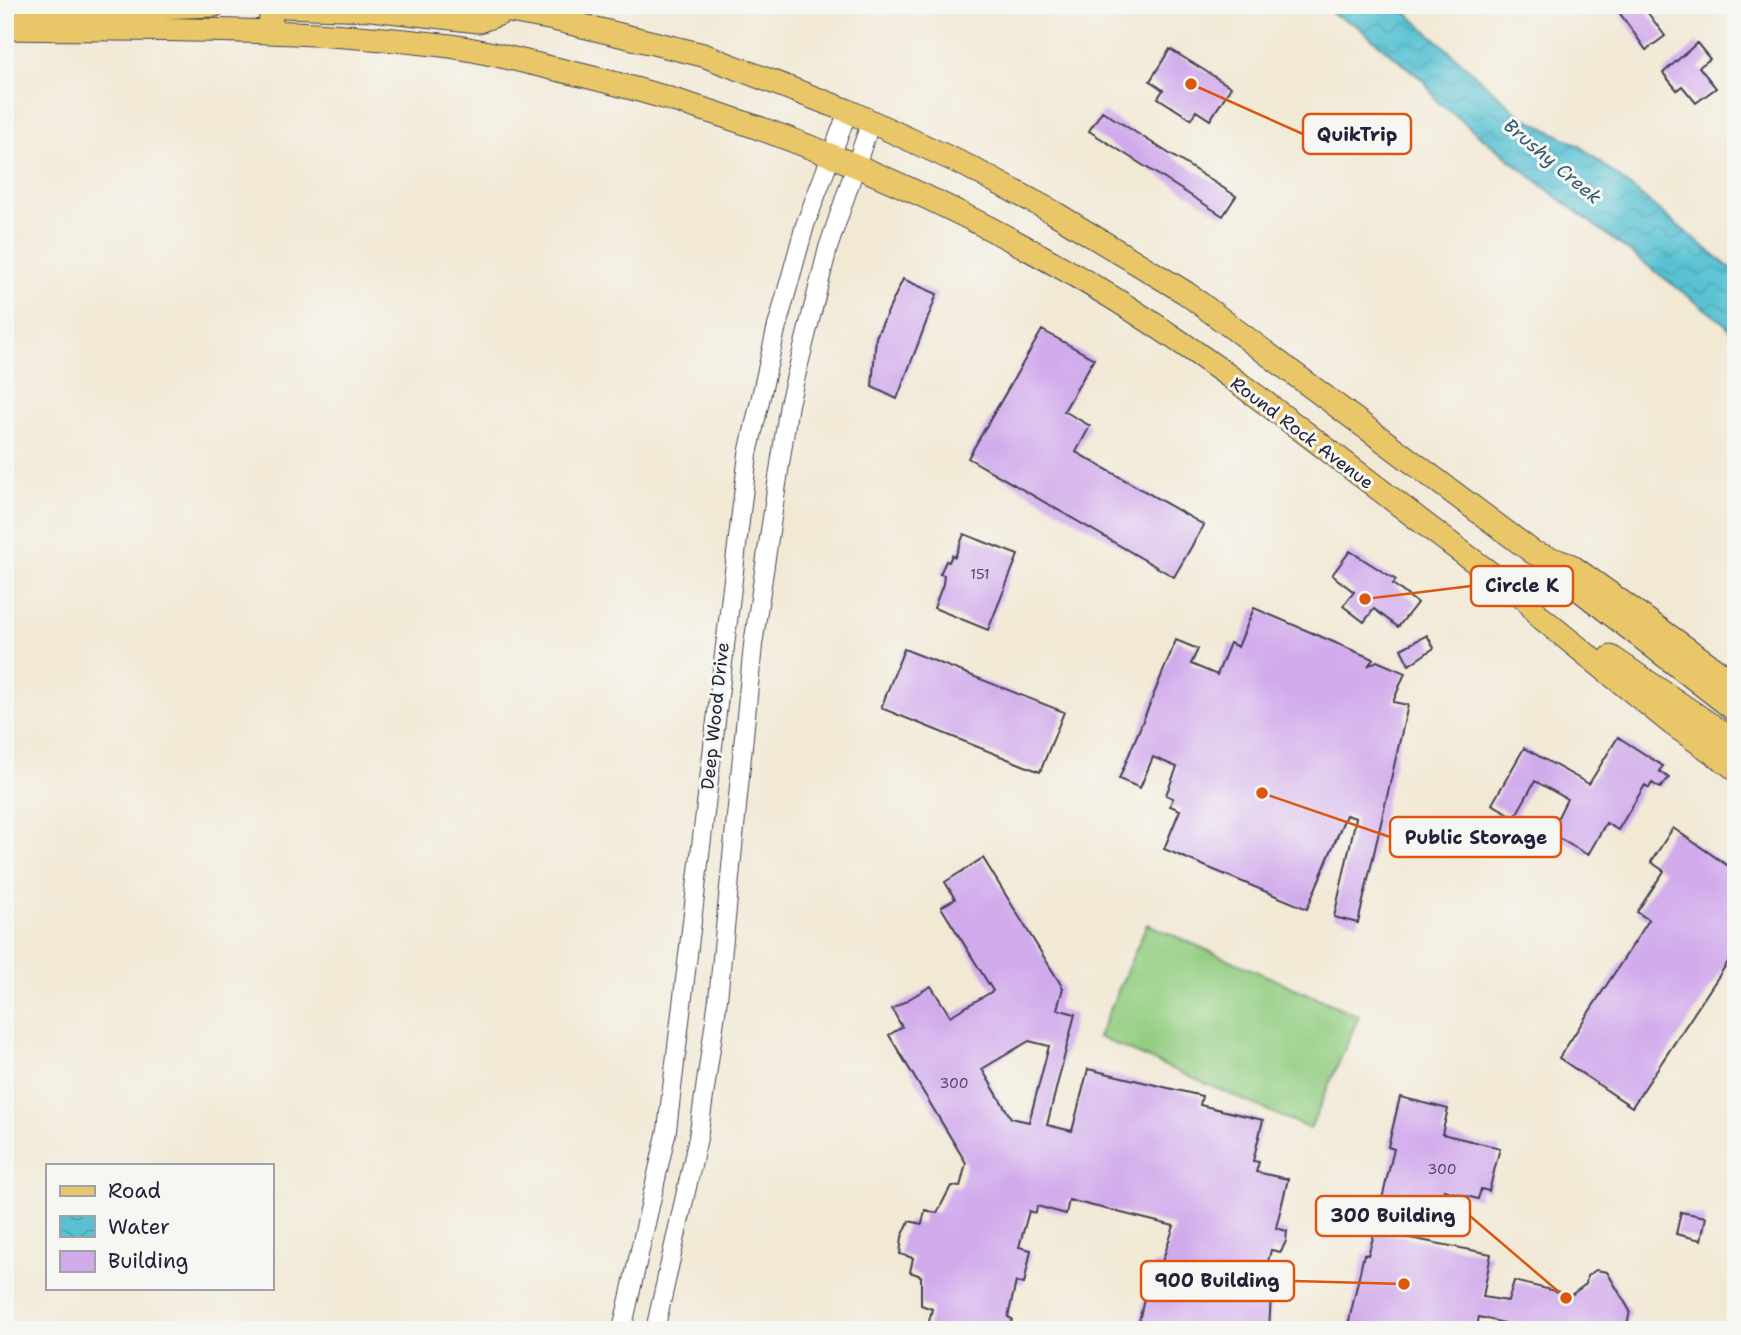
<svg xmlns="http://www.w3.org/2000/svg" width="1741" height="1335" font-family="'Shantell Sans',sans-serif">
	<defs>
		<pattern id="water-waves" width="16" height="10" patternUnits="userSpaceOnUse" patternTransform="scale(1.75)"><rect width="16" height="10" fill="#58c2d3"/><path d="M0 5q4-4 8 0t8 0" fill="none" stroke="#4ca6b6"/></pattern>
	</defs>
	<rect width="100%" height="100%" fill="#f6f6f2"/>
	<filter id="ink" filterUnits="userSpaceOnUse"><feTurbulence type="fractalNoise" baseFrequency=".0143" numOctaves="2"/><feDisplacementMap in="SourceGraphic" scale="14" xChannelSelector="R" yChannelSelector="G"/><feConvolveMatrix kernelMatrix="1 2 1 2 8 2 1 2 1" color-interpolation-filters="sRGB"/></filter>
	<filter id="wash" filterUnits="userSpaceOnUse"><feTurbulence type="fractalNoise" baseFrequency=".00686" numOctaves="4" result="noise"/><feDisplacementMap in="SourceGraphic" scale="28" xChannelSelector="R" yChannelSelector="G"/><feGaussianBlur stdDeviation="1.57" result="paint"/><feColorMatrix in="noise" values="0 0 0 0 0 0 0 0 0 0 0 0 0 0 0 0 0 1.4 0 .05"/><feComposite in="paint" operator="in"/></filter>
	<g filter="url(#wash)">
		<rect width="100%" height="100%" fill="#f2e9d5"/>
		<path fill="#93cd81" stroke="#5a785e" stroke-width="2" d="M1147 924 1359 1016 1310 1129 1098 1037Z"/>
		<path fill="url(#water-waves)" stroke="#3d7287" stroke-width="2" d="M1325 5H1398L1521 116 1580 146 1736 273V339L1725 324 1548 190 1437 101 1425 82 1356 25 1334 15Z"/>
		<g id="blocks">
			<path fill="#d1aaec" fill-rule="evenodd" d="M1614 5H1642L1665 36 1646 50Z
				M1697 43 1710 59 1699 67 1716 88 1696 103 1682 86 1677 90 1663 73Z
				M1170 49 1231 87 1210 120 1196 111 1191 119 1158 98 1163 90 1150 81Z
				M1102 111 1236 196 1223 216 1089 131Z
				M903 279 937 294 897 399 872 387 876 337Z
				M1042 330 1094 359 1064 411 1090 426 1076 452 1204 525 1174 577 968 458Z
				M964 534 1018 555 988 630 934 608 943 584 944 575 940 574 946 561 949 562 952 555 955 557Z
				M1350 551 1396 580 1393 584 1417 603 1398 627 1374 609 1364 622 1343 606 1354 592 1332 575Z
				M1254 608 1373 659 1368 666 1377 661 1405 673 1393 702 1408 705 1358 923 1334 917 1356 818 1346 815 1307 909 1164 849 1180 810 1170 806 1173 798 1166 795 1177 767 1153 757 1140 788 1119 779 1176 640 1198 649 1191 664 1217 675 1230 643 1238 647Z
				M1427 635 1434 648 1409 665 1401 649Z
				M904 649 1064 712 1040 772 881 708Z
				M1618 737 1663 766 1659 771 1669 778 1660 788 1652 783 1649 788 1645 785 1618 830 1606 823 1588 855 1550 833 1567 799 1535 781 1515 817 1492 804 1524 748 1589 784Z
				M1673 828 1727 865 1736 852V950L1632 1107 1559 1058 1649 920 1637 912 1664 871 1651 862Z
				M983 858 1063 988 1057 1009 1075 1014 1047 1125 1072 1131 1088 1069 1202 1096 1200 1105 1263 1120 1253 1161 1259 1162 1256 1172 1288 1179 1276 1228 1287 1231 1286 1241 1281 1252 1271 1250 1261 1289 1269 1290 1268 1295H1271L1269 1330H1137L1151 1268 1155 1263 1161 1265 1174 1226 1069 1200 1066 1214 1037 1206 1036 1213 1029 1211 1019 1247 1031 1250 1024 1284 1016 1282 1008 1317 1012 1319 1009 1330H927L932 1309 921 1305V1276L910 1272 913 1258 900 1254 902 1237 909 1221 922 1224 925 1210 937 1213 951 1186 960 1187 966 1163 889 1035 902 1027 892 1009 931 986 950 1016 993 991 941 907 955 899 945 882ZM1029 1041 1049 1046 1029 1122 1011 1118 982 1069Z
				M1400 1097 1448 1109 1442 1134 1500 1148 1489 1191 1481 1189 1478 1199 1444 1190 1438 1217 1381 1203 1394 1149 1388 1147Z
				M1681 1212 1706 1217 1701 1240 1676 1234Z
				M1375 1231 1491 1254 1483 1297 1508 1301 1514 1281 1571 1295 1586 1284 1587 1276 1596 1270 1607 1272 1630 1311 1626 1330H1503L1504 1323 1479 1317 1476 1330H1347L1364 1254 1368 1255Z"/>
		</g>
	</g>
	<g filter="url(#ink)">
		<use href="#blocks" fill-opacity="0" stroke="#414052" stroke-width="2"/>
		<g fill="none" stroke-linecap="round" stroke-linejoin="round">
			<g stroke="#414052" stroke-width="20">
				<path id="minor" d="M622 1330 667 1130 748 454 776 330 805 225 848 111
					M655 1330 698 1138 718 999 753 645 789 404 828 248 871 121"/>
			</g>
			<g stroke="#414052" stroke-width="25">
				<path id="major" d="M476 5 554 19 703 55 848 111 967 166 1053 212 1186 293 1534 553 1570 565 1736 684
					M5 12 215 5
					M5 28C153 30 302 27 450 46 486 51 521 61 556 69 754 114 940 192 1113 298 1258 388 1388 501 1527 600L1539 616 1671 723 1736 769
					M270 31 271 11 282 6 371 9 479 21 499 14
					M1558 573 1736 711
					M1611 657 1736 742"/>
			</g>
			<use href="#minor" stroke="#fff" stroke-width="18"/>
			<use href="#major" stroke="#e9c769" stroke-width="23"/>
		</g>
	</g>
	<g text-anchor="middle" stroke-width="6" stroke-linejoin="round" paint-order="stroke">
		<g font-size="14" fill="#4e4467">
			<text x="980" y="579">151</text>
			<text x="954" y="1088">300</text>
			<text x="1442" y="1174">300</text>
		</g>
		<g font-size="18" fill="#22223b" stroke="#f6f6f2">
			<text transform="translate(1302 433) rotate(37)" y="6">Round Rock Avenue</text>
			<text transform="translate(715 716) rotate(-84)" y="6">Deep Wood Drive</text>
		</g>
		<g font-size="19" font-style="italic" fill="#355a70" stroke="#f6f6f2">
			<text transform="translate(1553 161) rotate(40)" y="7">Brushy Creek</text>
		</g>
	</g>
	<path fill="none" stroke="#de560e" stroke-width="2.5" d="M1191 84L1303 134M1365 599L1471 586M1262 793L1390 837M1566 1298L1470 1216M1404 1284L1294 1281"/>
	<g fill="#de560e" stroke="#f6f6f2" stroke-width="2.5">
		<circle cx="1191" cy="84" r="7"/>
		<circle cx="1365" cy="599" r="7"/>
		<circle cx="1262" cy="793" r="7"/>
		<circle cx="1566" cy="1298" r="7"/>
		<circle cx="1404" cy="1284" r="7"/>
	</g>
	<g fill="#f6f6f2" stroke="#de560e" stroke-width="2.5">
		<rect x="1303" y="114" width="108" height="40" rx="7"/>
		<rect x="1471" y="566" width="102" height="40" rx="7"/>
		<rect x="1390" y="817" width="171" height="40" rx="7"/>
		<rect x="1316" y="1196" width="154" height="40" rx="7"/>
		<rect x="1141" y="1261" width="153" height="40" rx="7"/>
	</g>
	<g font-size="19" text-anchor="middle" font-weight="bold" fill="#22223b">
		<text x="1357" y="141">QuikTrip</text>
		<text x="1522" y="592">Circle K</text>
		<text x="1476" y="844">Public Storage</text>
		<text x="1393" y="1222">300 Building</text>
		<text x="1217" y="1287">900 Building</text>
	</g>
	<rect width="1741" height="1335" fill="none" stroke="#f6f6f2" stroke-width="28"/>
	<rect x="46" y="1164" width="228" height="126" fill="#f6f6f2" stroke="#a1a1a9" stroke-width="2"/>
	<rect x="60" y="1186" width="35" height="10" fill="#e9c769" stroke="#a1a1a9" stroke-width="2"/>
	<text x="108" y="1198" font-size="21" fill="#22223b">Road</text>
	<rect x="60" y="1216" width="35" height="21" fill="url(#water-waves)" stroke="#a1a1a9" stroke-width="2"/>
	<text x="108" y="1234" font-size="21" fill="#22223b">Water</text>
	<rect x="60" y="1251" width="35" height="21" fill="#d1aaec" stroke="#a1a1a9" stroke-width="2"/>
	<text x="108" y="1268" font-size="21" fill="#22223b">Building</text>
</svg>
